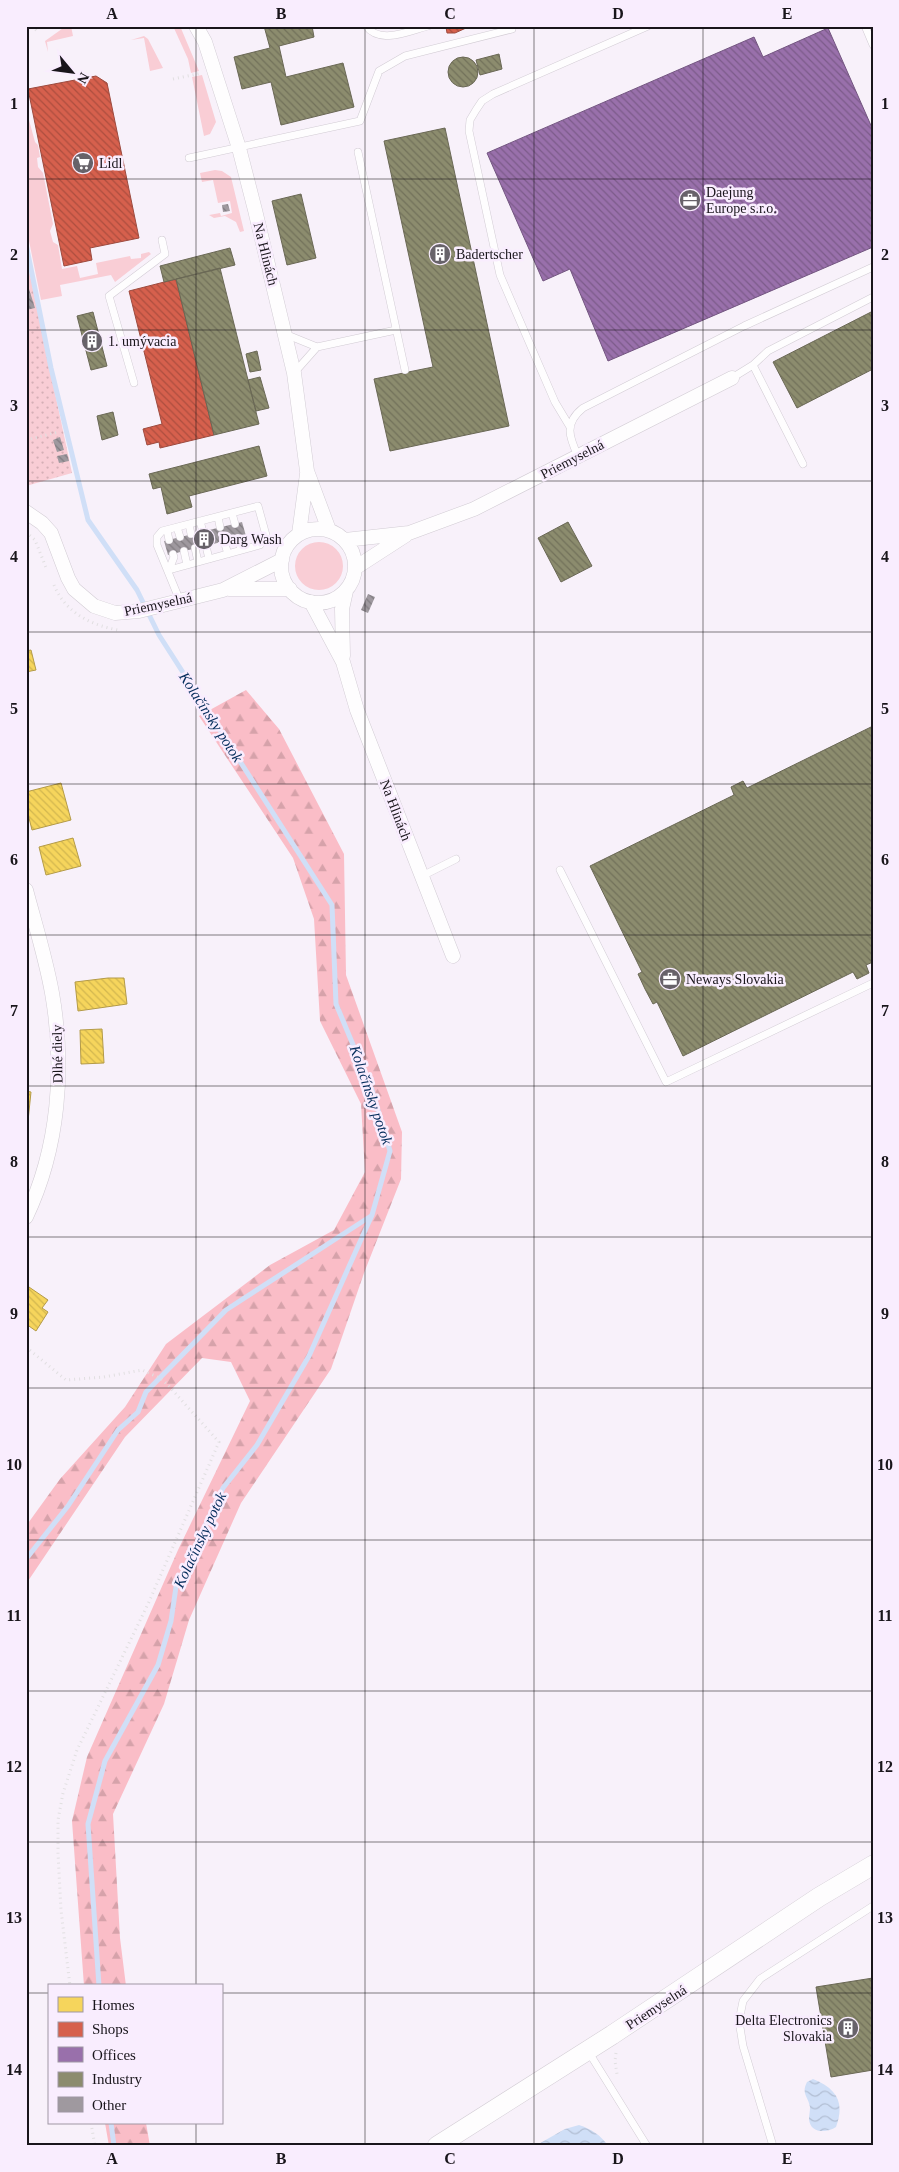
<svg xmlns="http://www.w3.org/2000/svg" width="899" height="2172" font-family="Georgia,serif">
	<defs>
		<pattern id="forest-firs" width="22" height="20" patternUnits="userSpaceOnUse" patternTransform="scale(1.25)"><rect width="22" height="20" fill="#fabdc7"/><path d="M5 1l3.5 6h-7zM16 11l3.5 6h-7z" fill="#d6a2aa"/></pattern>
		<pattern id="garden-dots" width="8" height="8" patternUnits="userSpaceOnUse" patternTransform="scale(1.25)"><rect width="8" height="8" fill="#f9cdd5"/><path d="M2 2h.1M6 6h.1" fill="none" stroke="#d5afb6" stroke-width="1.8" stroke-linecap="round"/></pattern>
		<pattern id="water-waves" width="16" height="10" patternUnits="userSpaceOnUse" patternTransform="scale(1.25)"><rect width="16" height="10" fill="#d0dff7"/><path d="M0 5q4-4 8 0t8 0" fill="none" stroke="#b2bed3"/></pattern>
		<pattern id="homes-back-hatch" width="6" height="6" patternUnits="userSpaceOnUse" patternTransform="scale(1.25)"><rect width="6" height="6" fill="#f6d55c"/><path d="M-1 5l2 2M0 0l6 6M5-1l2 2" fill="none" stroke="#d2b64f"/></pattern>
		<pattern id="shops-back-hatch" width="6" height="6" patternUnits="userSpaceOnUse" patternTransform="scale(1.25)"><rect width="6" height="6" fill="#d6604d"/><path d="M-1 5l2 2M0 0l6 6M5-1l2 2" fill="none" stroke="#ad4e3f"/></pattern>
		<pattern id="offices-back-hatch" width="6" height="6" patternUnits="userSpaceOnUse" patternTransform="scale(1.25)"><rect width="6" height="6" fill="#9970ab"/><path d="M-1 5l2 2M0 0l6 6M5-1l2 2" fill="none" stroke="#7c5b8a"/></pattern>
		<pattern id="industry-back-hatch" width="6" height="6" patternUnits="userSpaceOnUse" patternTransform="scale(1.25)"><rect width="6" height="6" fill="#8c8c6e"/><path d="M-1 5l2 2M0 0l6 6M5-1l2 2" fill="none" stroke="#72715a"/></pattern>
		<pattern id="building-back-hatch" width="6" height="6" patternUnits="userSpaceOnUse" patternTransform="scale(1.25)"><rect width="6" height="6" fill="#9f999f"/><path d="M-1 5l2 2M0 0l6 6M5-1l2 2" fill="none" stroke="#817c81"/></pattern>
	</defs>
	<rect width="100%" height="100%" fill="#f8f1fa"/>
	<path fill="#f9cdd5" d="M66 26H71L73 36 47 42 48 52 45 41Z
		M173 26H180L199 71 191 73 188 59Z
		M144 36 148 39 163 68 150 71 144 38 131 40Z
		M202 75 216 122 210 134 204 136 192 77Z
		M26 109 35 142 38 145 40 157 37 158 38 167 43 173 53 224 50 231 53 242 58 245 62 269 77 266 80 278 98 274 96 263 130 256 131 259 141 258V254L149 252 151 254 115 282 111 275 60 285 62 296 41 300 26 226Z
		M215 170 222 171 231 177 244 231 240 232 236 222 225 216 214 218 209 215 220 213 221 216 232 213 230 201 218 203 213 180 202 182 200 173Z
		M295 566a24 24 0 1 1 48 0a24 24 0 1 1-48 0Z"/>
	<path fill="url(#forest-firs)" d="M246 690 279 729 344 854 346 975 402 1132 401 1179 364 1273 331 1369 241 1503 189 1620 164 1704 113 1814 120 1938 126 1986H84L72 1821 87 1757 178 1550 250 1401 231 1362 202 1358 125 1437 26 1584V1526L60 1479 125 1407 166 1344 270 1265 334 1230 365 1172 361 1104 320 1021 314 919 293 858 199 716Z
		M105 2123H146L150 2146H109Z"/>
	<path fill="url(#garden-dots)" d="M26 256 72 473 26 486Z"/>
	<path fill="url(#water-waves)" d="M813 2079C837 2089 845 2102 836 2127 827 2133 810 2134 809 2119 809 2115 810 2112 810 2107 808 2096 801 2094 807 2082Z
		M579 2125C591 2129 601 2135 608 2146H535L565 2129Z"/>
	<path fill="url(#homes-back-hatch)" stroke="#b49b48" d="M31 650 36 670 26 672V651Z
		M61 783 71 820 32 830 26 806V792Z
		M73 838 81 866 46 875 39 847Z
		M108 978H124L127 1004 78 1011 75 982Z
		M102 1029 104 1063 81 1064 80 1030Z
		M26 1091 31 1092 28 1121H26Z
		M26 1285 48 1300 42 1308 48 1312 36 1331 26 1324Z"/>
	<path fill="url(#shops-back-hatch)" stroke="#9d4a3e" d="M442 26H466V28L455 33H447L446 27Z
		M96 76 107 83 139 238 90 248 92 260 64 266 28 89Z
		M176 279 214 435 160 448 159 442 147 445 143 429 162 424 129 291Z"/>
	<path fill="url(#offices-back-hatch)" stroke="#735580" d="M828 28 873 130V247L608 361 570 269 543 281 487 153 754 37 763 57Z"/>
	<path fill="url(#industry-back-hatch)" stroke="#6a6855" d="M264 26H312L314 37 279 46 286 77 343 63 354 107 281 125 271 82 242 89 234 57 270 48Z
		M499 54 502 69 480 75 476 60Z
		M448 72a15 15 0 1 1 30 0a15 15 0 1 1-30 0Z
		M445 128 509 426 390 451 374 379 433 367 384 141Z
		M301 194 316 258 287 265 272 201Z
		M230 248 235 265 164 282 160 266Z
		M220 268 259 424 214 435 176 279Z
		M873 311V369L797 408 773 362Z
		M93 312 107 366 91 370 77 316Z
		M257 351 261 370 250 372 246 354Z
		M260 377 269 408 256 411 248 380Z
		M113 412 118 435 102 440 97 416Z
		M259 446 267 476 189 496 192 507 167 514 161 487 153 489 149 474Z
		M568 522 592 566 561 582 538 538Z
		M873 726V962L866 965 869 973 857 979 853 972 683 1056 657 1002 653 1004 645 989 638 974 642 972 590 866 734 795 731 787 743 781 747 788Z
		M873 1978V2070L831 2077 816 1987Z"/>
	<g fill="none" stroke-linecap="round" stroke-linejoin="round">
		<path stroke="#d0dff7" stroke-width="5" d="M26 244 51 368 88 520 137 590 159 635 332 905 336 1004 372 1090 390 1151 372 1215 309 1356 257 1445 223 1488 176 1587 171 1621 158 1665 105 1761 88 1824 99 1986
			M26 1559 68 1506 118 1430 138 1412 146 1392 226 1310 371 1216
			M111 2123 114 2146"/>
	</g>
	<path fill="url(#building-back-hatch)" d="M228 204 230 211 223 212 222 205Z
		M29 289 35 308 26 310V290Z
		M60 437 64 450 57 452 53 440Z
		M67 454 69 461 59 463 57 456Z
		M242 522 246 536 168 555 164 541Z
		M368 594 375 597 368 613 361 610Z"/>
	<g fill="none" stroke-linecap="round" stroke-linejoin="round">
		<g stroke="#d2ccd4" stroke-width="8">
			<path id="lane" d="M366 26C380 45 409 31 428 26
				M865 26 873 45
				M358 152 405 370
				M189 158 360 121 379 71 405 56 512 29
				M285 334 317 347 396 330
				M753 365 803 464
				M294 373 317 347
				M732 378 753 365 768 351 873 297
				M134 383 109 296 165 254 162 240
				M570 427 555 402 500 275 469 131 470 120 476 110 482 101 493 94 648 26
				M578 456C569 437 564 423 583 408L744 326 873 267
				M232 513 235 524
				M218 517 220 527
				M200 521 203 532
				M189 524 191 534
				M177 527 180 537
				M167 530 169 540
				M238 538 241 550
				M224 541 228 554
				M206 546 209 559
				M195 548 198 562
				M184 551 187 565
				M169 570 260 545 266 535 258 506 162 531 157 537V545L180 601
				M169 570 174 557 173 554
				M560 870 666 1082 873 983
				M422 876 456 859
				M588 2051 647 2146
				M773 2146 743 2046 739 2021 743 2001 760 1979 873 1906"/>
		</g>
		<g stroke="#d2ccd4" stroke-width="15">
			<path id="street" d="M196 26 205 42 239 148 255 210 294 373 307 471 329 530
				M26 512 42 523 51 533 68 578 74 589 94 606 115 613 139 611 223 590 282 560
				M281 566a37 37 0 1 1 74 0a37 37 0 1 1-74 0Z
				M299 534 307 474
				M345 540 409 533 474 509 732 378
				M355 568 406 535
				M229 589H290
				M311 602 343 662 357 710 453 956
				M343 656 342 609 346 591
				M26 890C35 924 46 959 52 993 65 1067 59 1148 26 1217"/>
		</g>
		<g stroke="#d2ccd4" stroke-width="20">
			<path id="secondary" d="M437 2146 612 2035 819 1897 873 1865"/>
		</g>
		<path stroke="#e1dfe1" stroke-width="3" stroke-dasharray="1 4" stroke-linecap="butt" d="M32 26 38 32
			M173 79 202 73
			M26 440 59 432
			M26 532 35 540 47 570
			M54 585C65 612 90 625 118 630
			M26 1347 66 1380 104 1377 142 1370 160 1378 167 1384 219 1442 148 1604 77 1750 63 1793 58 1820V1853L61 1910 70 1986
			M616 2053 615 2061 617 2074
			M91 2123 95 2146"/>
		<use href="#lane" stroke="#fefdfe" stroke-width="7"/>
		<use href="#street" stroke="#fefdfe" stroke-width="14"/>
		<use href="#secondary" stroke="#fefdfe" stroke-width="19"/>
	</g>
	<path fill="none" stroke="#19151b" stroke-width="1" stroke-opacity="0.55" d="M196 26V1986M365 26V2146M534 26V2146M703 26V2146M26 179H873M26 330H873M26 481H873M26 632H873M26 784H873M26 935H873M26 1086H873M26 1237H873M26 1388H873M26 1540H873M26 1691H873M26 1842H873M26 1993H49M221 1993H873M196 2123V2146"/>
	<defs>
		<g id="supermarket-disc" transform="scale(1.125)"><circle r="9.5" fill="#676269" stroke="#f9edfe"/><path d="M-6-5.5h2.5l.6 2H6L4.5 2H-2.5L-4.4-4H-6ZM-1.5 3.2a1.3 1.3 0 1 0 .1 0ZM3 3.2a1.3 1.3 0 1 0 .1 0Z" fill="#fff"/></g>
		<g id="office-disc" transform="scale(1.125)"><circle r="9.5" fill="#676269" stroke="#f9edfe"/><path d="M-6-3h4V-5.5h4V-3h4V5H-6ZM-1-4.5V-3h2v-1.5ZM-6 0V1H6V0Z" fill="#fff"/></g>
		<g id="building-disc" transform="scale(1.125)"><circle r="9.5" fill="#676269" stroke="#f9edfe"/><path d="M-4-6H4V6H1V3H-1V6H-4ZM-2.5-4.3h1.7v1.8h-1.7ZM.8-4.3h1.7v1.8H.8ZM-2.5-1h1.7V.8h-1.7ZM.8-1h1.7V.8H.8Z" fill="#fff"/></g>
	</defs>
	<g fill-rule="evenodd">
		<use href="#supermarket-disc" x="83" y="163"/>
		<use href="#office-disc" x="690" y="200"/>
		<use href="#building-disc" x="440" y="254"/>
		<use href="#building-disc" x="92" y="341"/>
		<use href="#building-disc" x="204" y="539"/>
		<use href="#office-disc" x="670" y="979"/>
		<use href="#building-disc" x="848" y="2028"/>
	</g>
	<g text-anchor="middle" stroke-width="5" stroke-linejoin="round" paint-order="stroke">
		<g font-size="14" fill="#19151b" stroke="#f9edfe" text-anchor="start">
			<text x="99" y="168">Lidl</text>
			<text x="706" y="197">Daejung<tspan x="706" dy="16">Europe s.r.o.</tspan></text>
			<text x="456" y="259">Badertscher</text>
			<text x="108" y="346">1. umývacia</text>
			<text x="220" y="544">Darg Wash</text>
			<text x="686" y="984">Neways Slovakia</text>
			<text x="832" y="2025" text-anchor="end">Delta Electronics<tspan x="832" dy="16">Slovakia</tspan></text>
		</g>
		<g font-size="14" fill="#19151b" stroke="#f9edfe">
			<text transform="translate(266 254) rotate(76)" y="5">Na Hlinách</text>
			<text transform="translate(572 459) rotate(-27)" y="5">Priemyselná</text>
			<text transform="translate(158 604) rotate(-12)" y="5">Priemyselná</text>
			<text transform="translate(396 810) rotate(69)" y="5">Na Hlinách</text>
			<text transform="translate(57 1054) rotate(-91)" y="5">Dlhé diely</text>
			<text transform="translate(656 2007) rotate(-33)" y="5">Priemyselná</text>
		</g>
		<g font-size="15" font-style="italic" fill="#042c5b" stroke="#f9edfe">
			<text transform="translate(211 717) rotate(57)" y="5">Kolačínsky potok</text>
			<text transform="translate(371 1095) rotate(71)" y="5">Kolačínsky potok</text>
			<text transform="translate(200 1540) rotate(-65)" y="5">Kolačínsky potok</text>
		</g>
	</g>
	<rect width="899" height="2172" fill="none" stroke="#f9edfe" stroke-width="55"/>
	<rect x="48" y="1984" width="175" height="140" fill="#f9edfe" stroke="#9f97a3"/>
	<rect x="58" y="1997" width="25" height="15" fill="#f6d55c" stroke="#9f97a3"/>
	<text x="92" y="2010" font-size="15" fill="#19151b">Homes</text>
	<rect x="58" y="2022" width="25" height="15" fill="#d6604d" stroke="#9f97a3"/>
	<text x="92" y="2034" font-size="15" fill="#19151b">Shops</text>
	<rect x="58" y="2047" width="25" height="15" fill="#9970ab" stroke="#9f97a3"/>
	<text x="92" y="2060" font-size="15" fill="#19151b">Offices</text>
	<rect x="58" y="2072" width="25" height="15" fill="#8c8c6e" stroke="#9f97a3"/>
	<text x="92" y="2084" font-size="15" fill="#19151b">Industry</text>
	<rect x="58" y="2097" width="25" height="15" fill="#9f999f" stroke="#9f97a3"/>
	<text x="92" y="2110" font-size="15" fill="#19151b">Other</text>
	<g transform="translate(72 72) rotate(119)" stroke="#f9edfe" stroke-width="4" paint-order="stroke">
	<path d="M0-4L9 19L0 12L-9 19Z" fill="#19151b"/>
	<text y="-8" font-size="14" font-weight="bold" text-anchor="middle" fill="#19151b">N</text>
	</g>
	<rect x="28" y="28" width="844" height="2116" fill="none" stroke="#19151b" stroke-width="2"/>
	<g font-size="16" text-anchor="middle" font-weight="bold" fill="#19151b">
		<text x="112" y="19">A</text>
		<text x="281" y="19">B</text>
		<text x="450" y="19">C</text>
		<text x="618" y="19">D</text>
		<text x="787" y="19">E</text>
		<text x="14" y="109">1</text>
		<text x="885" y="109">1</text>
		<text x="14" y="260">2</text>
		<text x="885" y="260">2</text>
		<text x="14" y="411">3</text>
		<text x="885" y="411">3</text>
		<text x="14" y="562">4</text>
		<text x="885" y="562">4</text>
		<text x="14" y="714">5</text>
		<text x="885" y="714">5</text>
		<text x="14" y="865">6</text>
		<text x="885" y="865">6</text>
		<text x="14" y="1016">7</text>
		<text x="885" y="1016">7</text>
		<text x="14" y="1167">8</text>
		<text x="885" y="1167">8</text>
		<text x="14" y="1319">9</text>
		<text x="885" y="1319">9</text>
		<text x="14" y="1470">10</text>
		<text x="885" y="1470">10</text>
		<text x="14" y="1621">11</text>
		<text x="885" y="1621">11</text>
		<text x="14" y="1772">12</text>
		<text x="885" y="1772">12</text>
		<text x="14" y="1923">13</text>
		<text x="885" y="1923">13</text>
		<text x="14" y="2075">14</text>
		<text x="885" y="2075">14</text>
		<text x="112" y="2164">A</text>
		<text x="281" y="2164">B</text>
		<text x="450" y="2164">C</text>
		<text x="618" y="2164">D</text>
		<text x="787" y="2164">E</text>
	</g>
</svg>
